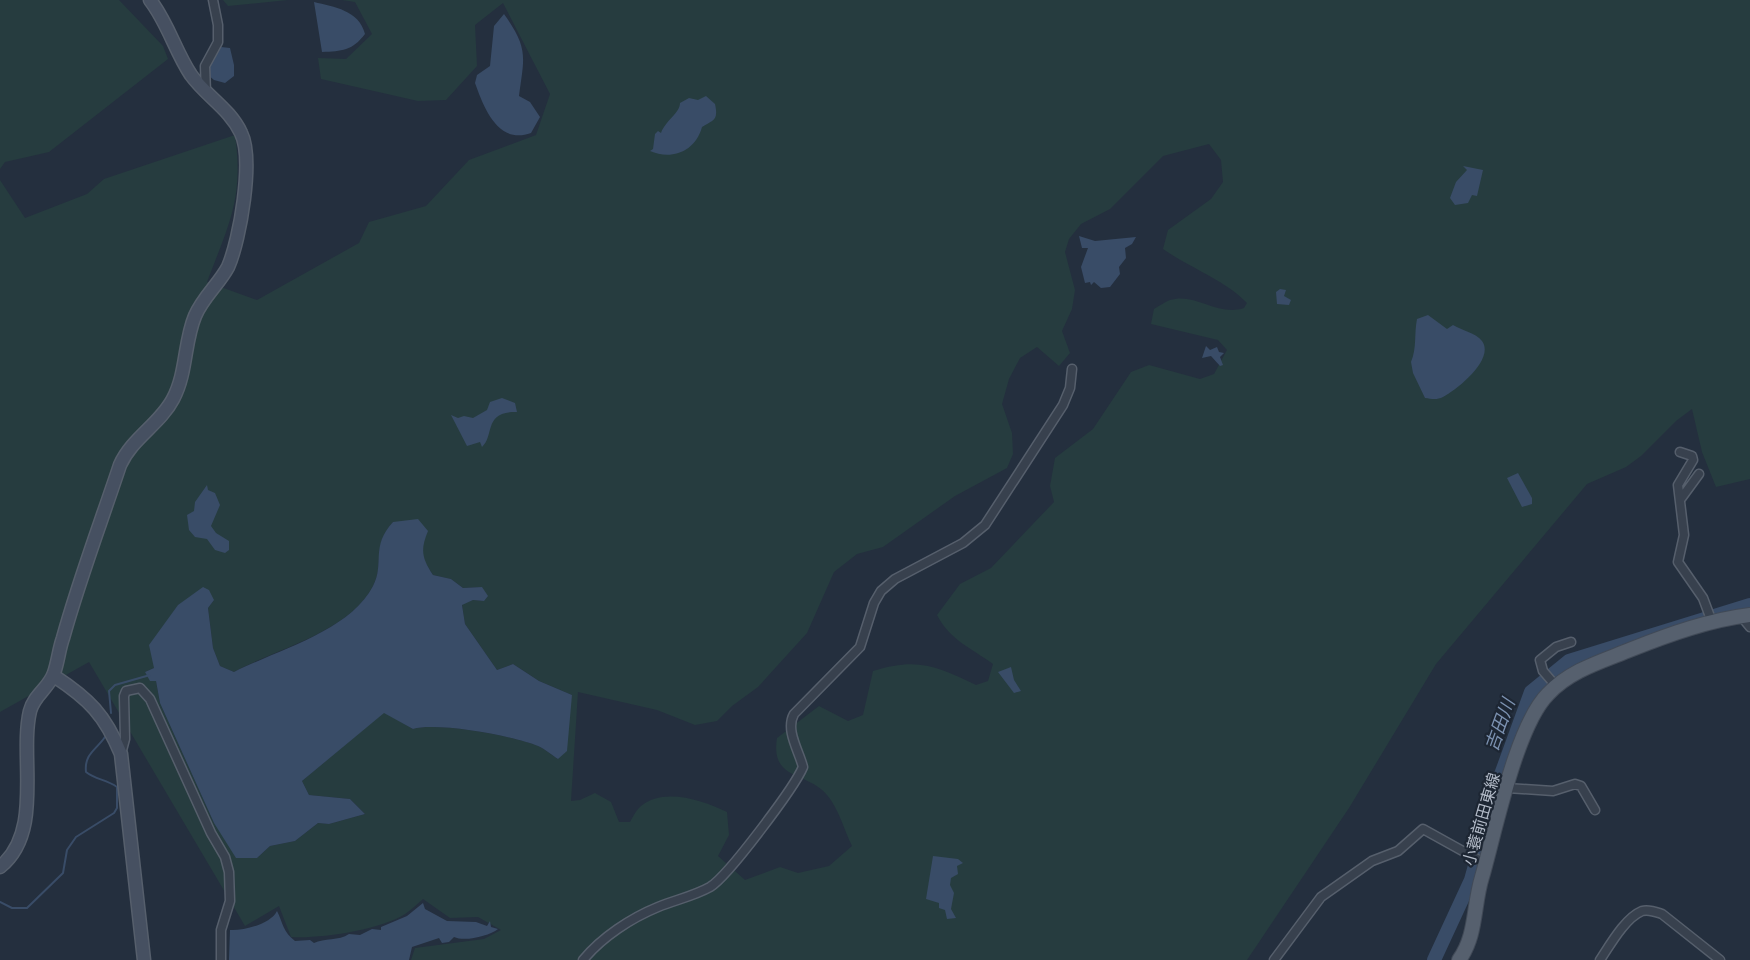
<svg xmlns="http://www.w3.org/2000/svg" width="1750" height="960" font-family="Poppins,'Noto Sans JP',sans-serif">
	<rect width="100%" height="100%" fill="#242f3e"/>
	<path fill="#263c3f" fill-rule="evenodd" d="M0 0H119L163 46 168 59 49 152 5 162 0 169Z
		M223 0H288L228 6Z
		M342 0H1750V479L1716 487 1702 452 1692 409 1676 421 1641 456 1626 467 1587 484 1436 664 1349 808 1247 960H411L415 948 484 939 501 930 478 917 450 918 423 899C417 904 411 910 405 914 380 930 320 939 291 937L279 906 245 926 89 662 0 712V180L25 218 87 194 104 179 235 135C244 198 229 224 207 282L257 300 359 243 369 222 426 206 469 160 536 135 550 94 503 3 475 25 477 66 446 100 418 101 321 79 318 58 346 59 372 34 355 2ZM1209 144 1221 160 1223 182 1211 199 1168 230 1163 249C1190 268 1225 280 1247 303L1244 308C1218 317 1195 292 1170 300 1165 302 1159 306 1154 309L1151 324 1218 340 1227 350 1214 374 1200 379 1149 365 1131 372 1093 429 1055 458 1050 486 1054 502 991 568 960 584 937 615C950 640 971 648 993 664L988 681 976 685C937 666 917 657 873 671L863 715 848 721 819 706 777 738C770 781 807 771 827 795 839 809 844 830 852 846L829 866 798 873 780 867 745 880 718 856 729 835 727 812C703 800 663 787 641 806 636 810 633 817 630 822H619L611 802 595 793 580 800 571 801 578 692 657 710 695 725 717 721 732 706 758 687 807 633 834 572 857 554 883 547 955 496 1007 468 1013 454 1012 433 1002 404 1009 379 1020 358 1037 347 1059 366 1070 353 1062 331 1072 309 1075 290 1065 252 1069 239 1081 224 1110 209 1163 156ZM393 522 422 546 423 559 433 575 451 579 463 588 482 587 484 601 473 600 462 604 465 624 497 670 513 664 539 681 572 695 558 759C552 755 545 749 538 746 513 736 438 722 413 729L384 712 302 781 309 795 350 799 365 814 329 824 318 823 295 841 270 846 257 858 214 823 160 703 156 681 145 672 154 668 214 600 208 608 213 648 220 666 234 672C277 648 350 632 373 586 385 563 371 547 393 522Z"/>
	<path fill="#394c67" d="M314 2C334 7 359 10 365 34 352 51 342 51 322 52Z
		M504 14C529 49 524 57 519 96L530 102 540 117 531 133C498 145 484 108 475 83L477 75 490 66 494 26Z
		M221 47 230 48 234 65V76L225 83 214 80 208 75 211 55Z
		M706 96 715 104C719 122 712 120 702 127 695 153 670 160 650 151L653 149 655 134 658 131 661 133C665 121 680 113 680 103L689 98 698 100Z
		M1463 166 1483 170 1477 196 1472 195 1468 203 1455 205 1450 198 1456 182 1467 170Z
		M1079 236 1095 241 1136 237 1132 244 1125 248 1126 258 1119 267 1120 274 1110 287 1101 288 1094 282 1091 285 1090 282 1085 283 1081 267 1088 248H1082Z
		M1280 289 1286 290 1284 296 1291 300 1289 305 1277 304 1276 292Z
		M1428 315 1447 329 1453 325C1461 330 1476 333 1482 341 1495 359 1458 389 1443 397 1437 400 1432 399 1425 398L1413 373 1411 362C1417 348 1414 334 1417 319Z
		M1206 346 1210 350 1217 347 1219 352 1224 353 1220 357 1223 365 1220 366 1211 356 1202 358Z
		M502 398 515 403 517 412C483 411 495 435 482 447L480 442 467 446 451 415 458 418 464 416 473 418 487 410 490 402Z
		M1518 473 1532 498V504L1522 507 1507 478Z
		M207 485 208 490 215 493 220 505 211 526 216 533 229 541V550L225 553 215 550 207 539 195 537 189 530 187 515 194 511 195 502Z
		M418 519 428 531C420 550 422 558 433 575L451 579 463 588 482 587 488 596 484 601 473 600 462 605 465 624 497 670 513 664 539 681 572 695 567 751 558 759C552 755 545 749 538 746 514 736 438 722 413 729L384 713 302 781 309 795 350 799 365 814 329 824 318 823 295 841 270 846 257 858H236L214 823 160 703 156 681H150L145 672 154 668 149 645 178 605 203 587 209 590 214 600 208 608 213 648 220 666 234 672C277 650 350 631 373 586 385 563 370 547 393 522Z
		M1011 667 1014 680 1021 691 1014 693 998 672Z
		M933 856 958 859 963 863 957 866 958 874 951 878 950 885 954 893 951 909 956 918 947 919 945 910 939 908V903L926 899Z
		M423 903 425 909 447 921 476 922 487 926 490 921 491 927 498 929C489 936 465 942 454 937L449 942 442 943 439 938 412 947 409 960H229L230 930C243 931 271 924 277 911 283 923 283 932 295 941L310 940 314 943C324 938 339 941 349 934L360 935 372 929 381 930V927L407 916Z"/>
	<g fill="none" stroke-linecap="round" stroke-linejoin="round">
		<path stroke="#394c67" stroke-width="2" d="M111 713 109 691 115 685 150 675
			M0 902 12 908H27L63 873 67 850 76 837 114 813 117 808V787C106 779 96 780 86 772 84 754 96 750 105 737"/>
		<path stroke="#394c67" stroke-width="14" d="M1434 960 1471 880 1499 780 1531 692 1569 661 1750 605"/>
		<g stroke="#565f6c" stroke-width="11">
			<path id="street" d="M206 93 205 66 218 42V25L213 0
				M1680 452 1692 456 1693 460 1678 485 1684 535 1678 562 1703 598 1712 622
				M1680 500 1699 474
				M1741 616 1750 627
				M1556 686 1543 671 1540 660 1556 647 1571 642
				M121 754 125 739 124 696 126 691 140 688 150 699 211 833 225 857 229 872 230 901 221 930V960
				M1507 788 1553 791 1575 784 1581 786 1595 810
				M583 960C602 937 631 918 658 907 675 900 694 896 710 887 728 876 794 788 803 767 799 751 785 730 794 714L860 647 874 603 881 591 895 579 963 543 985 525 1063 405 1070 388 1072 369
				M1274 960 1321 897 1372 861 1398 851 1423 829 1486 864
				M1600 960C1610 945 1625 918 1642 911 1649 909 1656 912 1662 914L1720 960"/>
		</g>
		<g stroke="#565f6c" stroke-width="15">
			<path id="secondary" d="M54 676C89 699 105 715 121 754L144 960
				M0 867C44 832 19 757 30 711 34 695 49 688 54 673 58 662 59 649 63 638 79 580 101 522 120 465 132 438 160 424 173 399 187 373 184 342 195 316 203 297 219 284 228 267 240 240 254 159 241 133 230 109 206 96 191 75 175 51 168 23 150 0"/>
		</g>
		<g stroke="#414a57" stroke-width="16">
			<path id="primary" d="M1459 960C1477 935 1473 906 1482 877 1495 832 1516 726 1548 694 1570 670 1603 661 1632 649 1670 634 1709 620 1750 615"/>
		</g>
		<use href="#street" stroke="#38414e" stroke-width="8"/>
		<use href="#secondary" stroke="#465061" stroke-width="12"/>
		<use href="#primary" stroke="#56606e" stroke-width="14"/>
	</g>
	<g text-anchor="middle" stroke-width="4.5" stroke-linejoin="round" paint-order="stroke">
		<g font-size="16" fill="#b4bcc9" stroke="#1d2633">
			<text transform="translate(1481 819) rotate(-74)" y="6">小蓑前田東線</text>
		</g>
		<g font-size="18" font-style="italic" fill="#7c92b1" stroke="#1d2633">
			<text transform="translate(1500 725) rotate(-70)" y="6">吉田川</text>
		</g>
	</g>
</svg>
